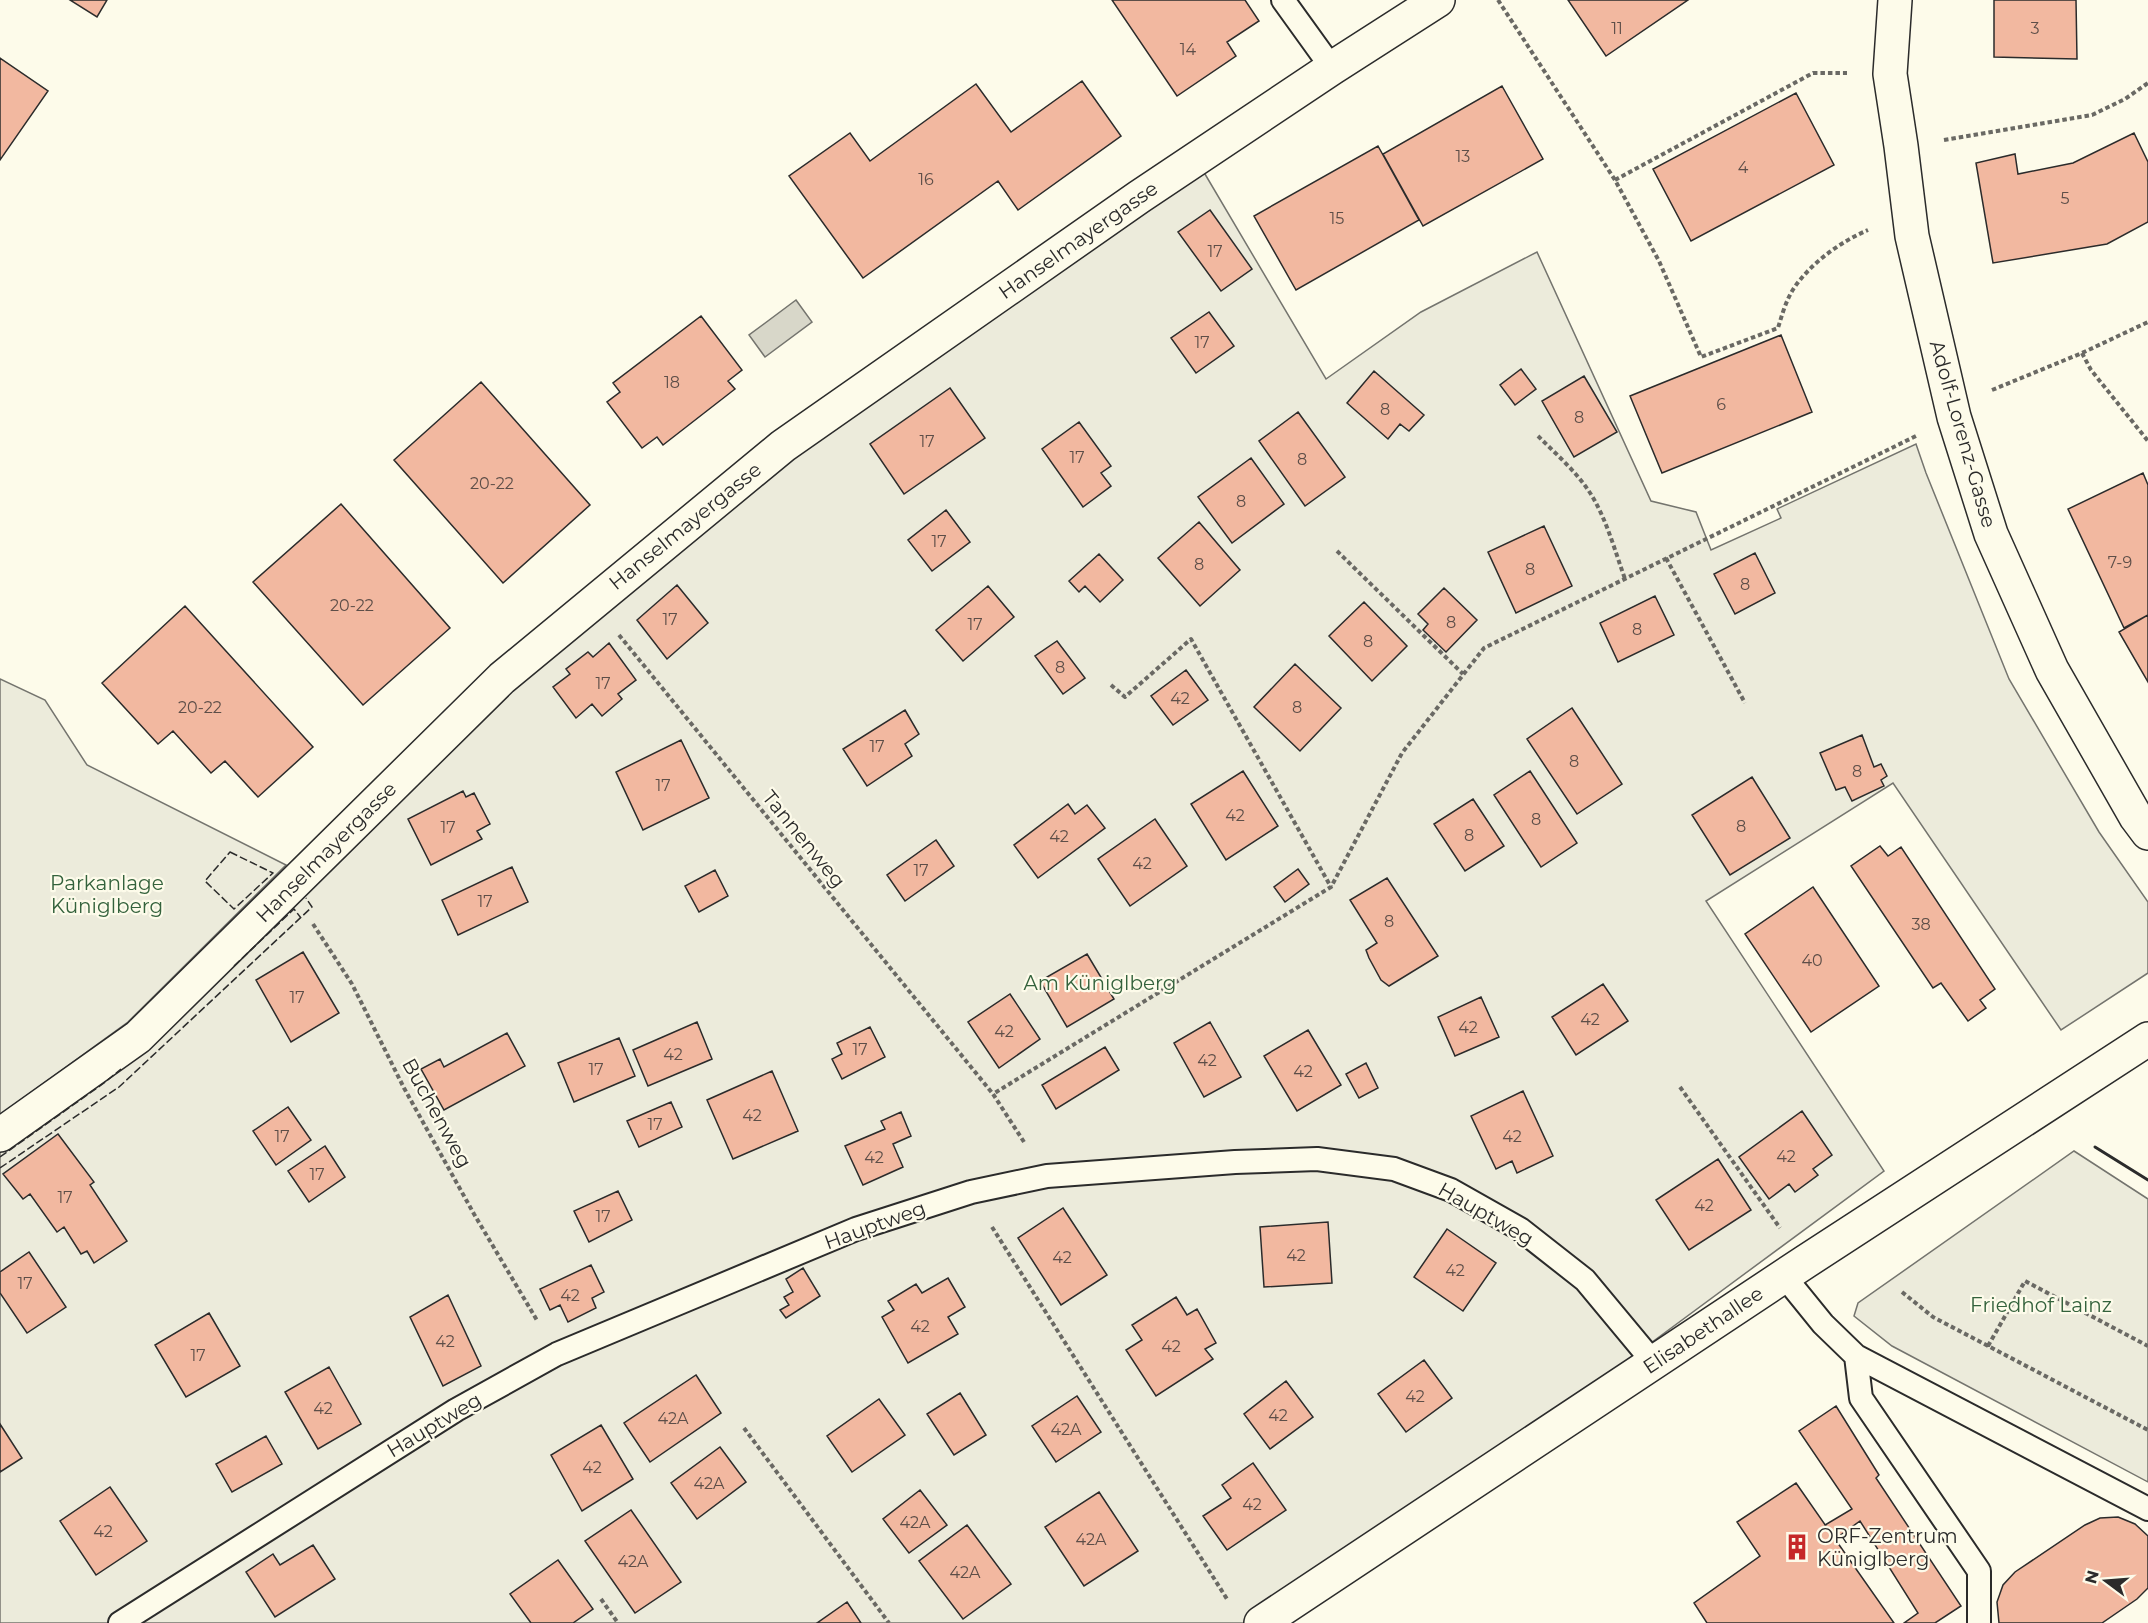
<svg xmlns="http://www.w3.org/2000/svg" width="2148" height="1623" font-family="Montserrat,sans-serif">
	<rect width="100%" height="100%" fill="#fdfbea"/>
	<path fill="#ecebdb" stroke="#74746e" stroke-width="1.5" d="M1202 169 1326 379 1421 312 1537 252 1651 501 1696 512 1711 550 1781 518 1777 509 1916 444 1926 473 2009 679 2099 832 2148 902V973L2061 1030 1893 783 1706 901 1884 1171 1598 1382 1244 1623H0V1144L507 683 786 451Z
		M0 679 45 700 87 765 286 865 128 1022 0 1115Z
		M2074 1151 2148 1199V1482L1892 1346 1854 1316 1858 1303Z"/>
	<path fill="#d8d7c9" stroke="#74746e" stroke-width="1.5" d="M796 300 812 322 765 357 749 335Z"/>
	<path fill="#f2b8a0" stroke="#2b2b2b" stroke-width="1.5" d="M70 0H107L97 17Z
		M1112 0H1245L1259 21 1227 42 1236 56 1177 96Z
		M1568 0H1688L1606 56Z
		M1994 0H2076L2077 59 1994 57Z
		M0 58 48 91 0 160Z
		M1082 81 1121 136 1018 210 998 181 863 278 789 176 850 133 870 161 976 84 1011 132Z
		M1502 86 1543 159 1423 226 1383 154Z
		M1796 93 1834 165 1691 241 1653 169Z
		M2134 133 2148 162V222L2107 244 1993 263 1976 163 2015 154 2018 174 2073 163Z
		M1378 146 1419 220 1296 290 1254 216Z
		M1210 210 1252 269 1221 291 1178 232Z
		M1209 312 1234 346 1196 373 1171 338Z
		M701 316 742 370 728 381 735 389 663 445 657 437 642 448 607 402 620 392 613 383Z
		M1781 335 1812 412 1662 473 1630 396Z
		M1521 369 1536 389 1515 405 1500 385Z
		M1374 371 1424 415 1409 431 1400 424 1388 439 1347 403Z
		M1584 376 1617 432 1574 457 1542 401Z
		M481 382 590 505 503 583 394 460Z
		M950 388 985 438 904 494 870 444Z
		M1298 412 1345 477 1305 506 1259 441Z
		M1079 422 1111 466 1101 473 1111 486 1083 507 1042 449Z
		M1251 458 1284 504 1232 543 1198 497Z
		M2143 473 2148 485V615L2124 628 2068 509Z
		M341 504 450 628 363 705 253 582Z
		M946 510 970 542 932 571 908 540Z
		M1199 522 1240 570 1200 606 1158 558Z
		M1544 526 1572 586 1516 613 1488 552Z
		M1755 553 1775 593 1735 614 1714 574Z
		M1099 554 1123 580 1100 602 1085 586 1079 592 1069 581Z
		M677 585 708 623 667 659 637 620Z
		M988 586 1014 617 963 661 936 630Z
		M1444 588 1477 620 1446 652 1423 630 1428 624 1418 614Z
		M1655 596 1674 635 1618 662 1600 623Z
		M1364 602 1407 646 1372 681 1329 636Z
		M185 606 313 747 258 797 225 761 211 773 173 731 158 744 102 683Z
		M2148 615V682L2119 632Z
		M1057 641 1085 678 1063 694 1035 656Z
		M609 643 636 680 618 694 622 699 602 716 592 704 576 718 553 687 570 674 566 669 588 652 593 657Z
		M1295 664 1341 708 1300 751 1254 707Z
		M1186 670 1208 700 1173 725 1151 696Z
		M1572 708 1622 784 1577 814 1527 739Z
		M905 710 919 734 905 744 912 756 867 786 843 749Z
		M1862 735 1874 767 1881 764 1887 776 1881 780 1884 786 1852 801 1845 787 1836 790 1820 753Z
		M681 740 709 798 643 830 616 772Z
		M1243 771 1278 826 1226 860 1191 804Z
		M1530 771 1577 843 1541 867 1494 795Z
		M1752 777 1790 838 1730 875 1692 815Z
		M463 791 466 797 474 793 490 824 477 831 482 839 431 865 408 819Z
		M1473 799 1504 846 1465 871 1434 824Z
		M1068 804 1075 814 1087 805 1105 828 1038 878 1014 845Z
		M1155 819 1187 866 1130 906 1098 859Z
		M936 840 954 866 905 901 887 875Z
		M1880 846 1888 856 1901 847 1995 989 1980 1000 1986 1008 1968 1021 1941 983 1933 988 1851 866Z
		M512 867 528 902 458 935 442 900Z
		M1298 869 1309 884 1285 902 1274 887Z
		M715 870 728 896 699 912 685 886Z
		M1387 878 1438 956 1389 986 1381 980 1369 958 1366 950 1377 943 1350 900Z
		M1813 887 1879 986 1811 1032 1745 934Z
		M303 952 339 1013 291 1042 256 980Z
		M1087 954 1114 999 1067 1027 1040 981Z
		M1603 984 1628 1021 1576 1055 1552 1017Z
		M1010 994 1040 1039 999 1068 968 1022Z
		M1481 997 1499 1037 1455 1056 1438 1017Z
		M697 1022 712 1059 648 1086 633 1050Z
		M1210 1022 1241 1077 1204 1097 1174 1043Z
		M870 1027 885 1057 842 1079 832 1059 842 1054 837 1043Z
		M1308 1030 1341 1085 1297 1111 1264 1056Z
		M507 1033 525 1066 444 1110 421 1069 440 1059 444 1067Z
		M619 1038 635 1076 574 1102 558 1063Z
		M1105 1047 1119 1070 1056 1109 1042 1085Z
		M1366 1063 1378 1088 1359 1098 1346 1074Z
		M772 1071 798 1131 733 1159 707 1100Z
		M1523 1091 1553 1156 1517 1173 1512 1161 1496 1169 1471 1116Z
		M671 1102 682 1127 639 1147 627 1121Z
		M288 1107 311 1140 276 1165 253 1131Z
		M1802 1111 1832 1155 1813 1169 1818 1175 1795 1192 1789 1184 1769 1199 1739 1157Z
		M901 1112 911 1136 893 1144 903 1167 863 1185 845 1146 885 1129 881 1121Z
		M58 1134 94 1182 90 1185 127 1241 94 1263 87 1251 81 1254 64 1227 57 1232 30 1194 23 1199 3 1174Z
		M325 1146 345 1177 309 1202 288 1171Z
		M1718 1159 1751 1210 1689 1250 1656 1200Z
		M618 1191 632 1220 589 1242 574 1211Z
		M1063 1208 1107 1275 1061 1305 1018 1238Z
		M1328 1222 1332 1283 1264 1287 1260 1227Z
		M1447 1229 1496 1263 1463 1311 1414 1277Z
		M29 1252 66 1307 27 1333 0 1293V1272Z
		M591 1265 604 1292 592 1298 596 1308 568 1322 560 1305 550 1310 540 1289Z
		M803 1268 820 1296 786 1318 780 1310 789 1305 784 1297 793 1292 786 1279Z
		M948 1278 965 1307 948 1317 958 1334 908 1363 882 1317 894 1310 888 1301 916 1284 922 1293Z
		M448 1295 481 1366 443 1386 410 1317Z
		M1176 1297 1187 1315 1197 1309 1216 1343 1205 1349 1213 1359 1156 1396 1126 1350 1142 1340 1132 1325Z
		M209 1313 240 1366 186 1397 155 1345Z
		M1424 1360 1452 1398 1406 1432 1378 1394Z
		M329 1367 361 1424 318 1449 285 1392Z
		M696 1375 721 1413 650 1462 624 1423Z
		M1286 1381 1313 1417 1270 1449 1244 1414Z
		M960 1393 986 1435 954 1455 927 1414Z
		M1077 1396 1101 1432 1056 1462 1032 1426Z
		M879 1399 905 1435 852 1472 827 1436Z
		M1836 1406 1879 1475 1876 1478 1961 1606 1935 1623H1904L1918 1613 1860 1521 1835 1539 1825 1525 1852 1509 1799 1431Z
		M0 1424 22 1458 0 1472Z
		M601 1425 633 1479 582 1511 551 1455Z
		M266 1436 282 1464 232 1492 216 1464Z
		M720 1447 746 1482 697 1519 671 1483Z
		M1253 1463 1286 1510 1227 1550 1203 1516 1231 1498 1222 1485Z
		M1796 1483 1835 1539 1894 1623H1707L1694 1603 1760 1556 1737 1522Z
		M110 1487 147 1541 96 1575 60 1521Z
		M920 1490 947 1525 909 1553 883 1519Z
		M1099 1492 1138 1551 1084 1586 1045 1527Z
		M631 1510 681 1582 635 1613 585 1541Z
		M2118 1517 2135 1524 2148 1536V1588L2137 1599 2102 1623H1999L1997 1602 2003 1585 2015 1572 2085 1525 2100 1518Z
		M967 1525 1011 1584 963 1619 919 1561Z
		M313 1545 335 1579 275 1617 246 1572 273 1554 280 1565Z
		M558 1560 593 1609 573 1623H531L510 1594Z
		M847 1602 861 1623H817Z"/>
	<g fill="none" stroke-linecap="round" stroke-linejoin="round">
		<g stroke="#2b2b2b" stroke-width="26">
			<path id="lane" d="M1283 0 1332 68
				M1784 1276 1823 1324 1856 1356 2148 1509
				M1856 1356 1861 1398 1979 1571V1623
				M120 1623 456 1410 557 1354 856 1229 971 1192 1047 1176 1235 1162 1317 1159 1394 1169 1451 1190 1520 1229 1585 1280 1654 1363"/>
		</g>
		<g stroke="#2b2b2b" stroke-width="36">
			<path id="street" d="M1895 0 1890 74 1901 146 1912 236 1954 417 1991 534 2052 670 2136 817 2148 833
				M0 1135 138 1037 502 678 783 446 1139 197 1332 68 1438 0
				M1261 1623 1805 1262 2148 1039"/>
		</g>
		<path stroke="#6a6964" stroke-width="4" stroke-dasharray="4.5 3" stroke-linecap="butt" d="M1498 0 1615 180 1659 261 1701 357 1778 328C1782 315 1786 300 1794 288 1811 263 1840 242 1868 230
			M1944 140 2092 115 2125 99 2148 83
			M1615 180 1813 73H1847
			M2082 353 2091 370 2148 441
			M1992 390 2082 353 2148 322
			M1538 436C1557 455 1578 473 1592 496 1607 521 1615 551 1625 579
			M1337 551 1463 674
			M1666 558 1745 703
			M619 635 993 1094
			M1111 685 1125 697 1191 639 1331 887
			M313 924 352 984 404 1088 474 1214 538 1322
			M1680 1087 1780 1228
			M1024 1142 993 1094 1331 887 1402 753 1484 648 1916 436
			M992 1227 1227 1599
			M1902 1292 1933 1317 2148 1430
			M1988 1346 2025 1281 2148 1346
			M744 1428 889 1623
			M601 1599 618 1623"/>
		<use href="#lane" stroke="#fdfbea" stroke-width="22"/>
		<use href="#street" stroke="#fdfbea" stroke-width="33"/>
		<path stroke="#2b2b2b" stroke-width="1.5" stroke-dasharray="8 3" stroke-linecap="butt" d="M230 852 273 873 234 909 205 881Z
			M234 966 294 909 301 918
			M0 1157 104 1083 121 1069
			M0 1168 119 1087 312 907 306 898"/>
		<path stroke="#2b2b2b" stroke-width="3" d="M2095 1147 2148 1180"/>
	</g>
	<defs>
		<g id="building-bare" transform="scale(2.07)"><path d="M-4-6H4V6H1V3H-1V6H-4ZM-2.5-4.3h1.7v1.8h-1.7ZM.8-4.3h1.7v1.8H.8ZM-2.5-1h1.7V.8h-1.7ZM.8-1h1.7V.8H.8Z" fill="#c62828" stroke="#fdfbea" stroke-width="2.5" paint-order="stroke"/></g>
	</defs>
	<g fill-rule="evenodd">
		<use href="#building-bare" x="1797" y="1547"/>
	</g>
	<g text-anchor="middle" stroke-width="4.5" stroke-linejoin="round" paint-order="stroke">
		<g font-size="16" fill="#5d4e48">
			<text x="1617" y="34">11</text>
			<text x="2035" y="34">3</text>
			<text x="1188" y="55">14</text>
			<text x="1463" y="162">13</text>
			<text x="1743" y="173">4</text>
			<text x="926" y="185">16</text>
			<text x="2065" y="204">5</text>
			<text x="1337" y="224">15</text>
			<text x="1215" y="257">17</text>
			<text x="1202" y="348">17</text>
			<text x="672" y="388">18</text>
			<text x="1721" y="410">6</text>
			<text x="1385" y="415">8</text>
			<text x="1579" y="423">8</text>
			<text x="927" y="447">17</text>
			<text x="1077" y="463">17</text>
			<text x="1302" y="465">8</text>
			<text x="492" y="489">20-22</text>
			<text x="1241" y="507">8</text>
			<text x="939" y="547">17</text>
			<text x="2120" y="568">7-9</text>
			<text x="1199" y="570">8</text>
			<text x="1530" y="575">8</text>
			<text x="1745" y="590">8</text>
			<text x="352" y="611">20-22</text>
			<text x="670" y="625">17</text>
			<text x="1451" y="628">8</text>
			<text x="975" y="630">17</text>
			<text x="1637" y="635">8</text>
			<text x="1368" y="647">8</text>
			<text x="1060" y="673">8</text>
			<text x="603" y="689">17</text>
			<text x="1180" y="704">42</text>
			<text x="200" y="713">20-22</text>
			<text x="1297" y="713">8</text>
			<text x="877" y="752">17</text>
			<text x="1574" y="767">8</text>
			<text x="1857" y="777">8</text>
			<text x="663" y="791">17</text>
			<text x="1235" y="821">42</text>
			<text x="1536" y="825">8</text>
			<text x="1741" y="832">8</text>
			<text x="448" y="833">17</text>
			<text x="1469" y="841">8</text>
			<text x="1059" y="842">42</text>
			<text x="1142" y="869">42</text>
			<text x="921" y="876">17</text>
			<text x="485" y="907">17</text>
			<text x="1389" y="927">8</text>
			<text x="1921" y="930">38</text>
			<text x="1812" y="966">40</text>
			<text x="297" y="1003">17</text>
			<text x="1590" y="1025">42</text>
			<text x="1468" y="1033">42</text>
			<text x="1004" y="1037">42</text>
			<text x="860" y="1055">17</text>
			<text x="673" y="1060">42</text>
			<text x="1207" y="1066">42</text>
			<text x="596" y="1075">17</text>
			<text x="1303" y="1077">42</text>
			<text x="752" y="1121">42</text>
			<text x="655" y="1130">17</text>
			<text x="282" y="1142">17</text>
			<text x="1512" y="1142">42</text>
			<text x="1786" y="1162">42</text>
			<text x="874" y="1163">42</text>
			<text x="317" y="1180">17</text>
			<text x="65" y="1203">17</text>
			<text x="1704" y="1211">42</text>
			<text x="603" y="1222">17</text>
			<text x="1296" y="1261">42</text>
			<text x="1062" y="1263">42</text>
			<text x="1455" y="1276">42</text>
			<text x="25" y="1289">17</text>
			<text x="570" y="1301">42</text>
			<text x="920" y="1332">42</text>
			<text x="445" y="1347">42</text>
			<text x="1171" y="1352">42</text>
			<text x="198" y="1361">17</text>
			<text x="1415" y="1402">42</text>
			<text x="323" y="1414">42</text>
			<text x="1278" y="1421">42</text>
			<text x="673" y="1424">42A</text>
			<text x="1066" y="1435">42A</text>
			<text x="592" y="1473">42</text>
			<text x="709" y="1489">42A</text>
			<text x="1252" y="1510">42</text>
			<text x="915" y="1528">42A</text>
			<text x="103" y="1537">42</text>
			<text x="1091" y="1545">42A</text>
			<text x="633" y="1567">42A</text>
			<text x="965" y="1578">42A</text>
		</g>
		<g font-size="20" fill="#2b2b2b" stroke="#fdfbea">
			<text transform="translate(1078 240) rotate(-35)" y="7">Hanselmayergasse</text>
			<text transform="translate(1963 434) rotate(74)" y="7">Adolf-Lorenz-Gasse</text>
			<text transform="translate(685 526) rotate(-39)" y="7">Hanselmayergasse</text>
			<text transform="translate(804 839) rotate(51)" y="7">Tannenweg</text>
			<text transform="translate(326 852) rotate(-45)" y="7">Hanselmayergasse</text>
			<text transform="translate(437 1113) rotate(61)" y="7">Buchenweg</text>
			<text transform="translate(1486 1214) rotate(30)" y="7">Hauptweg</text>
			<text transform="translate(875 1225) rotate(-20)" y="7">Hauptweg</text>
			<text transform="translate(1703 1330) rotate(-34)" y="7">Elisabethallee</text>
			<text transform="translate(434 1425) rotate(-31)" y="7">Hauptweg</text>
		</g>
		<g font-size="20" fill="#34623c" stroke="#fdfbea">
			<text x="107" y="890">Parkanlage<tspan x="107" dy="23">Küniglberg</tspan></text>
			<text x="1100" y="990">Am Küniglberg</text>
			<text x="2041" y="1312">Friedhof Lainz</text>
		</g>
		<g font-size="20" fill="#2b2b2b" stroke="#fdfbea" text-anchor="start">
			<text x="1817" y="1543">ORF-Zentrum<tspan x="1817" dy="23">Küniglberg</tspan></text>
		</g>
	</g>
	<g transform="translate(2106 1581) rotate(286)" stroke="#fdfbea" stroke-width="4.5" paint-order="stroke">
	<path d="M0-4.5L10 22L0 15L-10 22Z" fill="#2b2b2b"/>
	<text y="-9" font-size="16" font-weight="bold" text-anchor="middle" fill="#2b2b2b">N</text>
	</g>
</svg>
